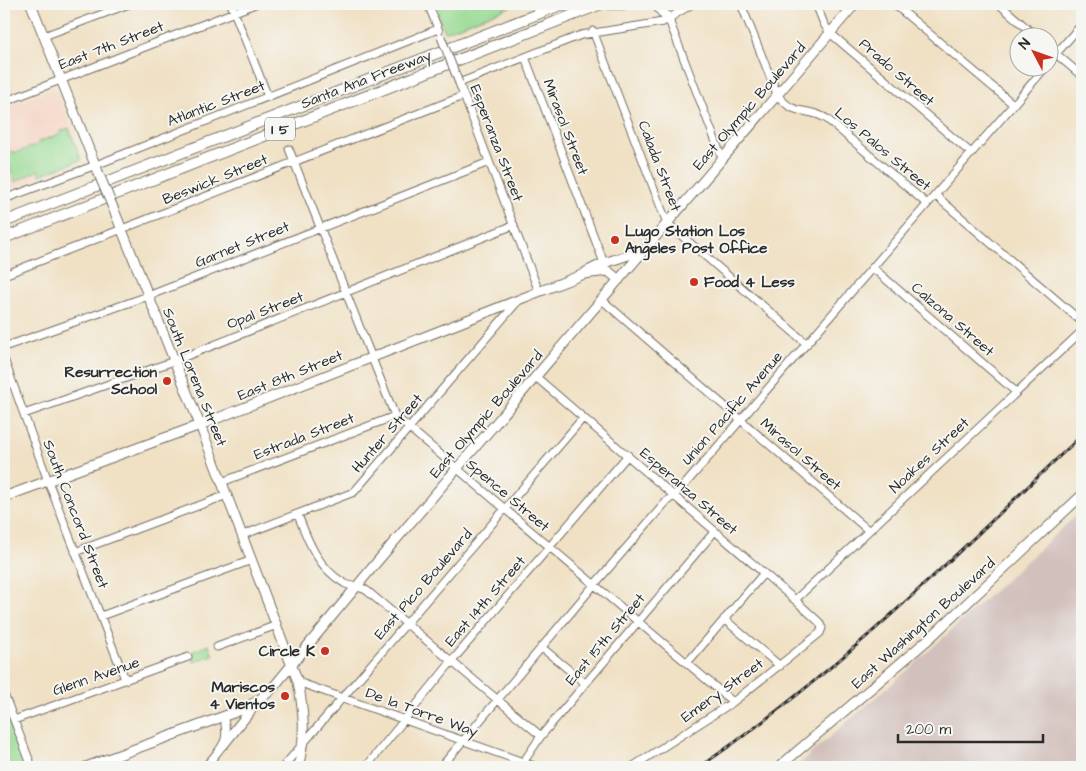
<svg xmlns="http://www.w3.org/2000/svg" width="1086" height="771" font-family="'Architects Daughter',sans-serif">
	<rect width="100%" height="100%" fill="#f6f6f2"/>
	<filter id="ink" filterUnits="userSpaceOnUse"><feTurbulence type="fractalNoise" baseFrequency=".02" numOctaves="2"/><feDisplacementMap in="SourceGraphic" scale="10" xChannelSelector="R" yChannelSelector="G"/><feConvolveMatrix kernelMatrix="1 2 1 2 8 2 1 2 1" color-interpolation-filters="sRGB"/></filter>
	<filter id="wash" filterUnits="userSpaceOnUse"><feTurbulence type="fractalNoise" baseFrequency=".0096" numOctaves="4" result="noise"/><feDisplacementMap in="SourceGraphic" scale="20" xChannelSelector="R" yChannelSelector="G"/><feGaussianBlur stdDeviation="1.12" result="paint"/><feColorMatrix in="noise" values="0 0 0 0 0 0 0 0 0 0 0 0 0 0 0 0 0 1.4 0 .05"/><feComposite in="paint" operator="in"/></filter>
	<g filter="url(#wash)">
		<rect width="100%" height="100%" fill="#f0e1c5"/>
		<path fill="#f5d3c1" d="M55 88 83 160 4 192V108Z"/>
		<path fill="#d1c0bc" d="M1082 510V767H795L908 670Z"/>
		<path fill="#96d991" stroke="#60825e" d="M434 4H517L445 32Z
			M69 128 81 160 40 175 38 170 15 182 5 154 13 151 15 153 39 144 38 142 60 134 59 132Z
			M209 645 213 655 194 662 191 652Z
			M6 714 26 767H4V715Z"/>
	</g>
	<g filter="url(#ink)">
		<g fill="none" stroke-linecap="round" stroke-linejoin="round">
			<g stroke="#706b61" stroke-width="9">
				<path id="minor" d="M231 4 268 97
					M428 4 439 31
					M741 4 777 94C794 118 807 106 827 119L927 204
					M816 4 824 24 830 33 971 153
					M894 4 1013 104
					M999 4 1038 38
					M669 20 722 158
					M593 31 667 223 807 344
					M44 36 129 4
					M1048 47 1082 76
					M525 57 604 263
					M1048 63 1082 24
					M4 102 255 4
					M289 149 395 416 733 702
					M935 195 1082 322
					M4 199 96 165 438 29
					M873 268 1016 392
					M4 275 463 96
					M539 292 459 83 581 35 663 22 692 4
					M602 300 868 530
					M4 347 148 296 489 162
					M4 359 48 481 125 679
					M536 377 795 600 819 622 822 628 820 633 733 702 632 767
					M24 414 174 361 514 225
					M222 482 395 416
					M298 515C308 541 318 568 344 583 350 587 359 586 366 590L541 736
					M243 535 354 492 518 301
					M75 552 227 495
					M795 600 1082 331
					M101 616 252 560
					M724 619 780 666
					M217 647 277 625
					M541 647 585 683
					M687 663 764 573
					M298 682 537 767
					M4 694 32 767
					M14 720 188 657
					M205 767C221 747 231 744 223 716
					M283 767 583 418
					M366 767 452 661 628 455
					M441 767 594 585 666 502 681 489 1045 68
					M520 767 541 736 715 531"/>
			</g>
			<g stroke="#706b61" stroke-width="11">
				<path id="major" d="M31 4 98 172
					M114 210 200 425 298 682C304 712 306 738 298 767
					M586 272 604 263 644 250
					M4 497 200 425 584 274 608 271 619 280
					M224 744 255 705
					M86 767 241 710 259 700 271 690 376 563 855 4
					M779 767 931 637 1082 495"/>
			</g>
			<g stroke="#706b61" stroke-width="12">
				<path id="highway" d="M610 4H623
					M656 4 669 20
					M4 222 563 4
					M4 238 601 4"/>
			</g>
			<use href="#minor" stroke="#fff" stroke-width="7"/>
			<use href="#major" stroke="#fff" stroke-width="9"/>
			<use href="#highway" stroke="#fff" stroke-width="10"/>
			<g stroke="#2b2b2b" stroke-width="3">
				<path id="rail" d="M699 767C840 673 959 551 1082 435"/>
			</g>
			<use href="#rail" stroke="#f6f6f2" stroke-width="1" stroke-dasharray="4" stroke-linecap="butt"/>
			<g stroke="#706b61" stroke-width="9" stroke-linecap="butt">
				<path id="minor-bridge" d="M441 37 459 83"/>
			</g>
			<g stroke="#706b61" stroke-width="11" stroke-linecap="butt">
				<path id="major-bridge" d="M98 172 114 210"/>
			</g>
			<use href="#minor-bridge" stroke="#fff" stroke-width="7"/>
			<use href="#major-bridge" stroke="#fff" stroke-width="9"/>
		</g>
	</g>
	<g fill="#c8321e" stroke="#f6f6f2" stroke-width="2">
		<circle cx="615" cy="240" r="5"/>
		<circle cx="694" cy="282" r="5"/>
		<circle cx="167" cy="381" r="5"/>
		<circle cx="325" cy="651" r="5"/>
		<circle cx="285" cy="696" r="5"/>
	</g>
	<g text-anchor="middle" stroke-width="4" stroke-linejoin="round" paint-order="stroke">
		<rect fill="#f6f6f2" stroke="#686867" stroke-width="1" x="265" y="117.5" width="30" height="23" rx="4"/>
		<g font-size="14" font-weight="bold" fill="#2b2b2b">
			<text x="280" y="134">I 5</text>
		</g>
		<g font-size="15" fill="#2b2b2b" stroke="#f6f6f2">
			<text transform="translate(111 45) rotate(-21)" y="5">East 7th Street</text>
			<text transform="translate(897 72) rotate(41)" y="5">Prado Street</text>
			<text transform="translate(366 79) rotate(-21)" y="5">Santa Ana Freeway</text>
			<text transform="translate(216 103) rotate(-21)" y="5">Atlantic Street</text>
			<text transform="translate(749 106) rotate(-49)" y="5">East Olympic Boulevard</text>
			<text transform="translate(566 127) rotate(69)" y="5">Mirasol Street</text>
			<text transform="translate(497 143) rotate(69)" y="5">Esperanza Street</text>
			<text transform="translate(883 149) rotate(40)" y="5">Los Palos Street</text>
			<text transform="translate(660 166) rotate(69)" y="5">Calada Street</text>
			<text transform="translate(215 179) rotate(-22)" y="5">Beswick Street</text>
			<text transform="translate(242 244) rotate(-22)" y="5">Garnet Street</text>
			<text transform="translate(265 310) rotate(-21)" y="5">Opal Street</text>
			<text transform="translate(953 319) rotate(41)" y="5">Calzona Street</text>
			<text transform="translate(290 375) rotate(-22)" y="5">East 8th Street</text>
			<text transform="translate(195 377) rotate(68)" y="5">South Lorena Street</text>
			<text transform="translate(732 408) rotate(-49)" y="5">Union Pacific Avenue</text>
			<text transform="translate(486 414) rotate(-49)" y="5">East Olympic Boulevard</text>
			<text transform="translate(387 433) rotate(-49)" y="5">Hunter Street</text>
			<text transform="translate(304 436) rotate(-21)" y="5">Estrada Street</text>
			<text transform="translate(801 454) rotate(41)" y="5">Mirasol Street</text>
			<text transform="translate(929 455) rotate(-43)" y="5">Noakes Street</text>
			<text transform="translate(689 491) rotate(41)" y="5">Esperanza Street</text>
			<text transform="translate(508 495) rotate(40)" y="5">Spence Street</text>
			<text transform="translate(76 514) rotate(69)" y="5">South Concord Street</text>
			<text transform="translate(423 584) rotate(-49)" y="5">East Pico Boulevard</text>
			<text transform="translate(485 601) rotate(-49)" y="5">East 14th Street</text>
			<text transform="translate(923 623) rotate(-42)" y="5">East Washington Boulevard</text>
			<text transform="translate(605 639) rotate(-50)" y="5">East 15th Street</text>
			<text transform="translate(96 676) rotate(-19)" y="5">Glenn Avenue</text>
			<text transform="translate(722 690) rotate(-36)" y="5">Emery Street</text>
			<text transform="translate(422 712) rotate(20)" y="5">De la Torre Way</text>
		</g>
		<g font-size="15" font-weight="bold" fill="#2b2b2b" stroke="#f6f6f2" text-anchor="end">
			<text x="625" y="236" text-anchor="start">Lugo Station Los<tspan x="625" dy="17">Angeles Post Office</tspan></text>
			<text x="704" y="287" text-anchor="start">Food 4 Less</text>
			<text x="157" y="377">Resurrection<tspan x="157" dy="17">School</tspan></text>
			<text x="315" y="656">Circle K</text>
			<text x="275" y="692">Mariscos<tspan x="275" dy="17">4 Vientos</tspan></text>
		</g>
	</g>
	<rect width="1086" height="771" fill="none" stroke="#f6f6f2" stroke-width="20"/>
	<g transform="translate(1034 52) rotate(311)"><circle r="24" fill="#f6f6f2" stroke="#a5a5a2"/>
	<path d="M0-4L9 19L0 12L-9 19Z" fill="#c8321e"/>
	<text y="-8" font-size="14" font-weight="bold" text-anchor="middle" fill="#2b2b2b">N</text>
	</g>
	<path d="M898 734v8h145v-8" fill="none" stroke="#2b2b2b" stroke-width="2.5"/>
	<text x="906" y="734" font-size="15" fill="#2b2b2b" stroke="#f6f6f2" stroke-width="4" paint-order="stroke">200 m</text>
</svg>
